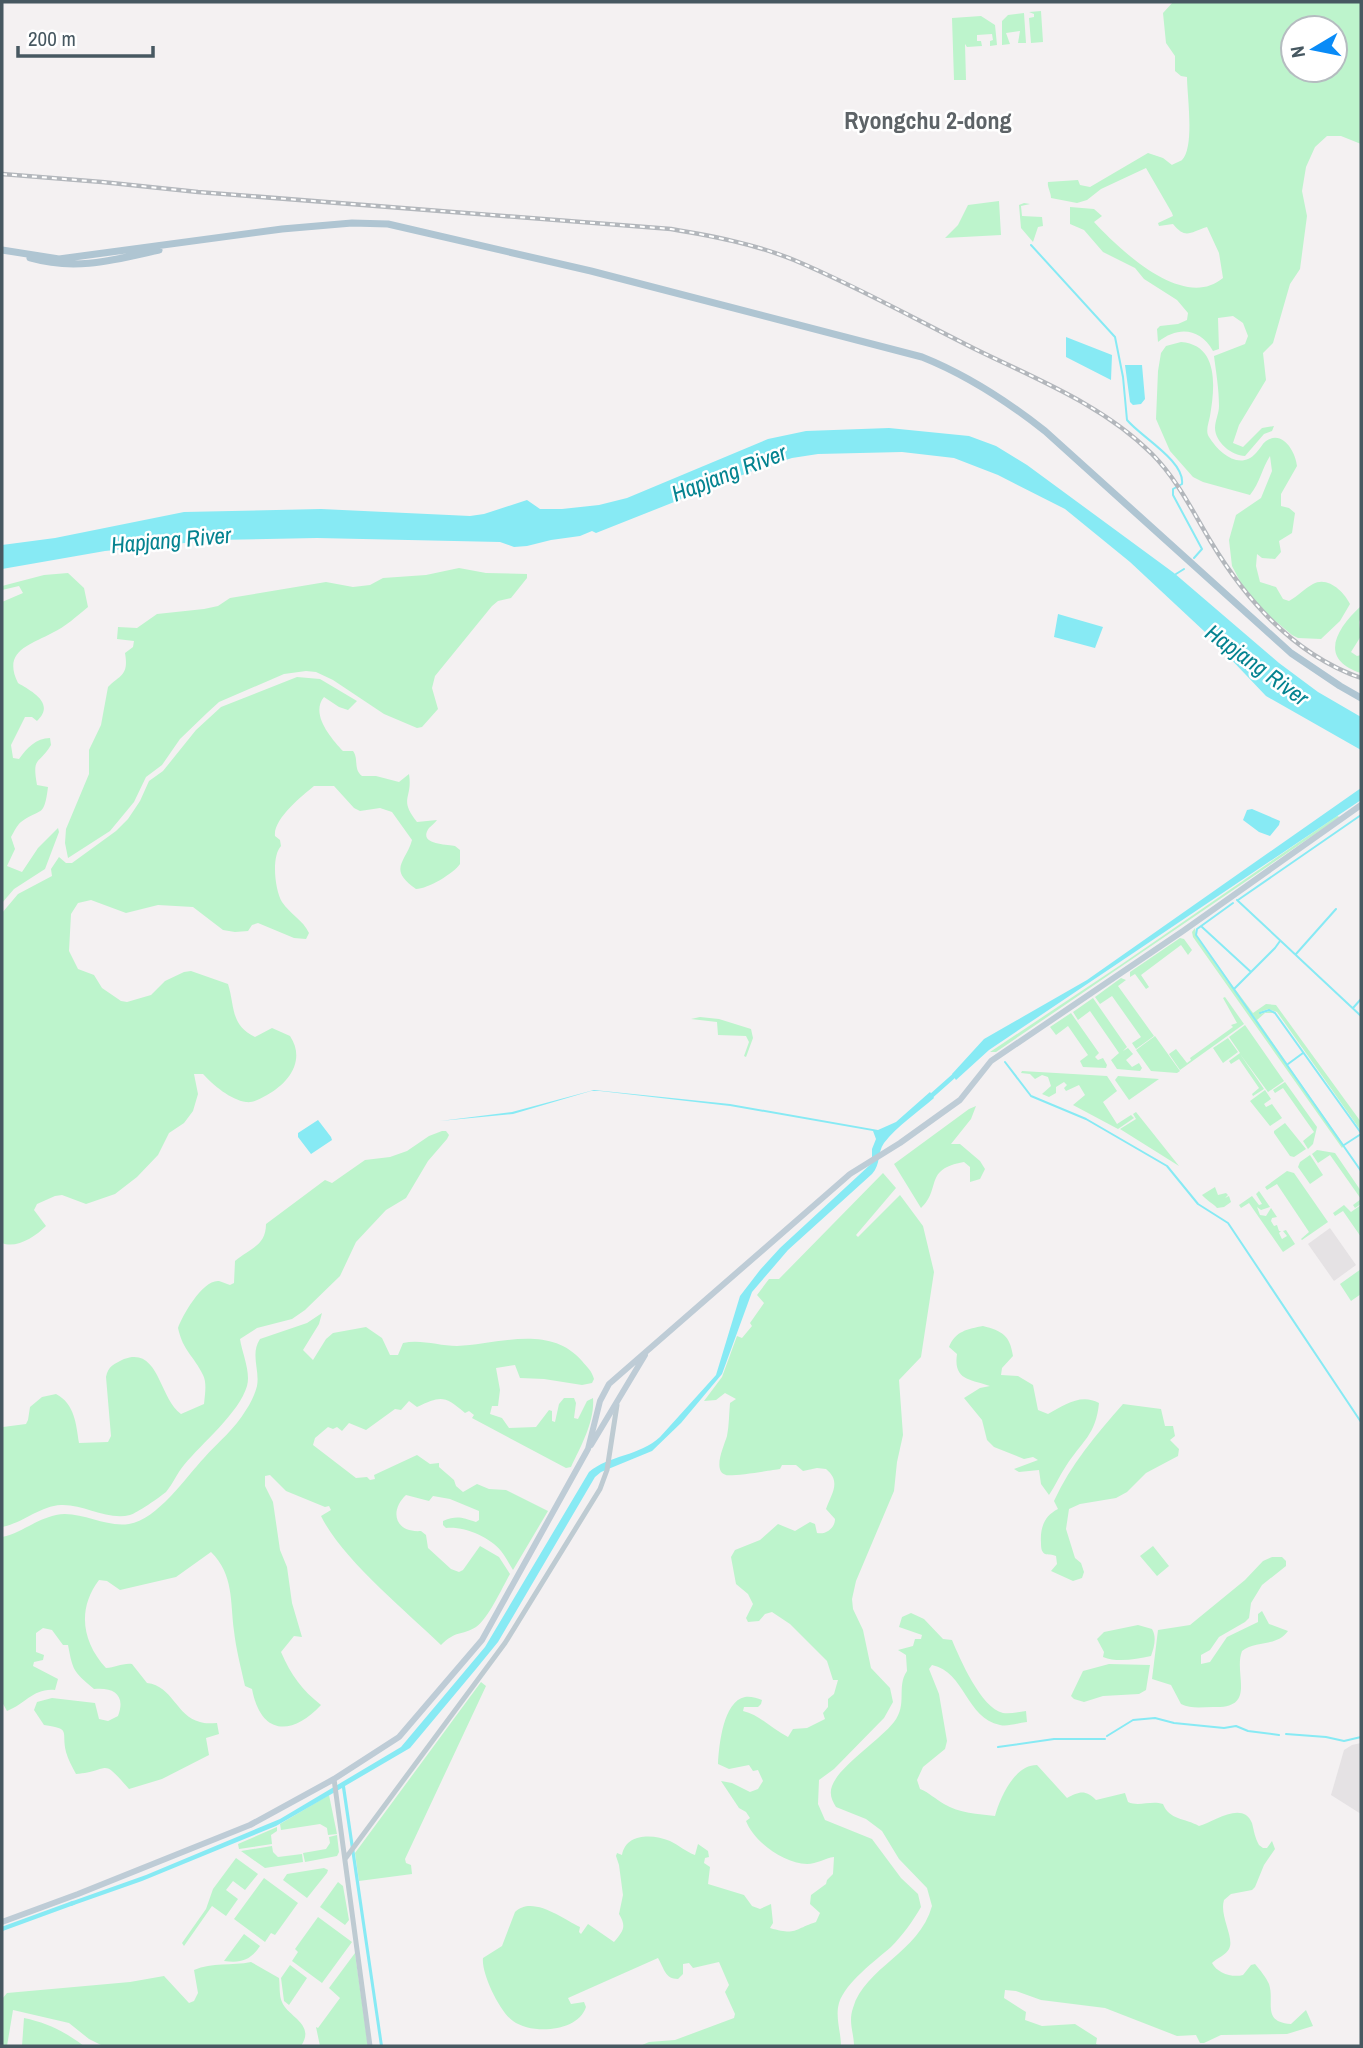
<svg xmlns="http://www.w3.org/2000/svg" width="1363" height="2048" font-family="'Archivo Narrow',sans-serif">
	<rect width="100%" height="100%" fill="#f4f1f2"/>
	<path fill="#e5e2e4" d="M1330 1228 1356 1265 1334 1281 1308 1244Z
		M1361 1743V1814L1331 1795 1344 1750 1352 1745Z"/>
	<path fill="#bdf4cc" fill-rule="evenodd" d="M1173 2H1361V144L1341 136H1327L1315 147 1306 167 1302 191 1307 216 1300 269 1290 284 1273 343 1263 353 1266 380 1239 425 1233 443 1243 447 1262 428 1274 426 1272 431 1264 434 1245 456C1232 456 1215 442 1215 428 1215 421 1219 413 1219 406 1219 389 1216 372 1214 356L1245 344 1248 336 1243 323 1233 316 1218 318 1219 349 1213 351C1200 328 1178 326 1158 342L1157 329 1160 326 1178 324 1187 320 1188 313 1177 300 1144 279 1135 268 1103 252 1084 230 1070 224V207L1094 209 1102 216 1094 222C1121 251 1184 311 1223 278L1219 253 1207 227C1190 232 1186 240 1173 224L1159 226 1158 223 1173 216 1172 213 1146 168 1101 189 1087 200 1077 203 1051 198C1051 192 1047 187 1048 182L1078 180 1080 185 1090 187 1148 153 1163 158 1172 165C1173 164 1181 161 1182 160 1195 147 1187 95 1187 77L1181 76 1175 71V56L1166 43 1163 13ZM1335 28V70H1293V28Z
		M1041 11 1043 42 1031 43 1029 18 1034 17V14L1029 12Z
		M1024 13 1026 43H1018L1020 31 1006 33 1010 44 1002 45V21L1008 15Z
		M981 16 995 25 997 45 990 46V41L993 40 992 34 977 35V41H981L982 46 967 47 965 44 966 80H954L952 18Z
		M999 201 1001 235 945 238 958 225 968 205Z
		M1024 203 1030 204 1021 206 1022 216 1042 217 1043 226 1038 227 1033 242 1021 228 1019 205Z
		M1181 342C1219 345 1215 387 1210 416 1209 422 1205 431 1209 437 1219 453 1240 471 1256 453 1260 449 1262 444 1266 441 1283 429 1296 453 1297 466L1281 494V506L1289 508 1295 513 1292 533 1279 541 1281 552 1275 559 1262 558 1257 554 1256 566 1260 582 1276 587 1283 599 1289 601C1298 596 1304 589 1313 584 1328 576 1344 592 1350 604L1340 621 1321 639 1298 638 1292 635 1266 613 1244 589 1232 566 1229 540 1236 515 1261 498 1272 471 1270 456C1262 468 1260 483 1250 495L1203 482 1193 477 1170 451 1156 419 1158 371 1161 353 1166 346Z
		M459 568 486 573 527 574V578L511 598 498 601 492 606 435 676 432 688 438 709 422 727 417 728 384 714 333 680 316 672 306 671 284 674 219 702 207 713 180 739 162 765 146 777 134 802 110 831 68 858 65 843 66 829 89 774V750L101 725 108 687C120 675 129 676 125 653L133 647 134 641 117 639 118 627 137 628 157 614 204 609 218 606 230 598 326 582 353 587 370 585 383 578 426 575Z
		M68 573 84 588 88 607C77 616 65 627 52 633 30 645 2 651 18 683 31 691 56 703 37 721L32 717H25L11 745 13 758 19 759C27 748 36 738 50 738L51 745C38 766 32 756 37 785L48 787C44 819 41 807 21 822 17 825 14 832 11 837L15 849 7 866 22 872 38 848 58 828 59 832 45 869 14 889 2 903V602L23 593 19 586 2 590V586L44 575Z
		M1361 606V617L1359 622 1361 636 1351 652 1357 656 1361 655V673C1318 659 1336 629 1361 606Z
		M297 677 320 679 357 701 348 710 339 707 324 697C310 714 331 738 343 751H353C359 759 353 769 362 776H376L399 782 409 774C413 799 398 798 417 822L437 820C435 823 432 825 429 828 417 845 447 844 455 846L460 850V864C454 873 428 889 416 889 387 869 406 862 412 840L392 812 380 808 360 811 354 808 334 786H314C302 796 273 819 275 836L280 840 281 846C271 857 275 890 282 902 290 914 303 920 309 933L306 939 294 938 258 923 252 925 248 931 235 932 223 930 193 907 158 905 126 913 91 900 78 903 71 914 69 951 78 969 94 975 102 988 121 1001 127 1002 151 995 165 981 184 972 191 971 228 984C235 1006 230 1025 255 1037L272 1028 290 1036C306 1060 289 1083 267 1095 260 1099 253 1103 246 1102 231 1100 213 1085 203 1074H194L198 1094 193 1111 184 1123 169 1133 158 1155 137 1177 115 1194 86 1204 62 1195 55 1196 37 1204 34 1210 46 1226C35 1237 16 1249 2 1243V913L18 894 52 876 51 869 59 857 66 863H72L116 831 128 819 140 801 149 781 163 771 196 730 221 707Z
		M1337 816 1340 817 996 1052H990L1119 966Z
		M1195 928 1196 936 1232 988 1208 951 1234 988 1233 990 1235 989 1253 1013 1266 1004 1276 1005 1361 1122V1131L1277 1012 1268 1009 1260 1012 1261 1014 1269 1011 1274 1013H1265L1257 1020 1287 1063 1285 1065 1287 1064 1344 1145 1342 1148 1193 937 1192 932Z
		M1180 938 1184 939 1192 950 1188 955 1181 945 1141 975 1149 987 1146 989 1135 974 1130 977V972Z
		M1121 978 1126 980 1118 986 1154 1036 1136 1049 1132 1043 1141 1037 1112 996 1100 1004 1095 997Z
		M1225 997 1244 1024 1180 1070 1169 1054 1176 1049 1187 1063 1191 1060 1190 1058 1233 1027 1231 1025 1237 1023 1223 998Z
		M1093 998 1127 1047 1123 1051 1128 1048 1133 1054 1126 1060 1132 1067 1139 1063 1142 1068 1140 1071 1117 1069 1111 1060 1119 1053 1090 1011 1078 1020 1073 1012Z
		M1071 1013 1099 1053 1095 1057 1098 1060 1103 1058 1107 1065 1106 1068 1083 1067 1080 1061 1088 1055 1068 1026 1056 1035 1050 1027Z
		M700 1017 719 1019 751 1029 753 1038 746 1057 744 1056 749 1042 746 1036 718 1035 717 1022 691 1019Z
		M1245 1025 1284 1081 1268 1092 1240 1054 1264 1089 1253 1096 1252 1094 1259 1088 1239 1059 1231 1064 1229 1061 1240 1053 1229 1037Z
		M1155 1036 1180 1071 1177 1073 1151 1071 1136 1050Z
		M1228 1038 1238 1052 1223 1063 1213 1048Z
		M1022 1071 1107 1076 1117 1091 1103 1102 1117 1124 1131 1115 1134 1118 1118 1129 1073 1105 1085 1095 1079 1085 1066 1091 1064 1088 1067 1085 1064 1082 1056 1087V1093L1049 1097 1042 1094 1051 1086 1048 1077 1042 1075 1035 1079 1030 1074 1021 1073Z
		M1118 1076 1159 1079 1129 1100 1115 1080Z
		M1285 1082 1317 1127 1313 1144 1308 1149 1303 1141 1314 1132 1283 1088 1275 1093 1273 1090Z
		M1265 1090 1271 1099 1264 1104 1266 1107 1272 1104 1282 1118 1270 1126 1250 1101Z
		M976 1106 971 1119 951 1144H960L980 1161 985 1169 980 1179 970 1182V1167L964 1162C923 1169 942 1189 921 1208L894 1164 969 1109Z
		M1136 1112 1179 1166 1120 1129 1136 1119 1133 1114Z
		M1285 1123 1306 1149 1294 1157 1290 1156 1274 1133V1131Z
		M442 1131H446L449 1135 447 1139 428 1161 406 1198 386 1210 356 1242 340 1276 305 1310 292 1319 257 1328 240 1339C242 1353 251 1372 247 1386 239 1413 202 1443 184 1465 177 1473 173 1484 166 1492 160 1497 137 1513 130 1515 108 1521 84 1504 61 1505 40 1506 23 1523 2 1527L3 1427 26 1424 28 1420 30 1407 42 1397 56 1394C75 1404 76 1424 79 1443L108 1442 111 1436 106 1377C108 1366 114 1364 124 1359 159 1346 159 1398 181 1414L204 1404C205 1394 207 1383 203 1375 194 1356 183 1351 178 1328 182 1316 203 1279 219 1281 223 1282 226 1284 230 1285L234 1283 235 1261C250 1248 266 1246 266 1224L325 1180 332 1183 365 1160 390 1157 407 1151 429 1136Z
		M1317 1150 1335 1153 1361 1191V1204L1355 1208 1353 1205 1361 1199 1330 1155 1318 1163 1312 1154Z
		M1310 1155 1323 1175 1310 1184 1298 1167 1300 1162Z
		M1287 1171 1294 1173 1328 1222 1302 1240 1301 1239 1309 1232 1277 1184 1267 1190 1265 1187Z
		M883 1173 896 1188 856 1235 858 1237 900 1195 923 1226 934 1272 921 1357 899 1380 903 1435 897 1462 894 1491 856 1581 852 1599 853 1609 863 1630 871 1668 890 1688 893 1702 884 1718 834 1769 819 1780 818 1804 825 1820 872 1839 901 1878 918 1894 921 1907C913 1921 902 1936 891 1947 875 1961 846 1982 839 2003 835 2017 841 2032 841 2046H640L649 2042 675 2040 734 2018 735 2014 725 1992 729 1985 719 1962 693 1968 689 1963 683 1964V1974L678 1979C665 1979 664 1968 658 1958L568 1998 571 2004 584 2002 586 2007C578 2032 532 2035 513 2021 500 2012 481 1973 483 1958L502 1946 515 1912C532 1895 562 1918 580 1927L579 1932 581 1934 588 1924 614 1942C623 1931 627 1927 619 1914L623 1895 619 1865 616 1856 617 1853 622 1855C626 1833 653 1834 670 1841 679 1845 686 1852 695 1855L698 1844 708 1851 709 1857 705 1858 704 1863 710 1867 708 1884 744 1895 752 1906 760 1909 771 1904 773 1923 770 1928C797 1936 794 1929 816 1922L820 1913 810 1904 811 1895 826 1884 827 1880 833 1874 834 1857C825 1858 817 1864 807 1864 784 1863 754 1842 746 1821L750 1818 746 1812 739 1808 721 1781 732 1783 750 1792 758 1789 763 1781 758 1770 753 1771 749 1765 729 1769 718 1764C719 1746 723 1701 745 1697 750 1696 757 1698 762 1700L761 1704 758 1707H744L743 1711C760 1715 772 1729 788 1737L793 1729 807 1728 825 1719 823 1713 828 1707V1699L834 1694 838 1680H833L827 1661 790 1624 772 1612 765 1614 759 1621 748 1622 746 1618 753 1604 748 1594 736 1584 731 1557 735 1550 760 1540 778 1524 795 1531 810 1522 815 1524 817 1533C826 1535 835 1528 835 1519L826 1509C831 1494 842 1482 826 1469L817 1468 803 1471 796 1465H782L780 1469C772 1470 731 1477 726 1475 712 1471 724 1446 727 1436 729 1426 729 1414 730 1403L736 1399 725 1393 716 1400 704 1401 722 1377 737 1336 742 1338 752 1326 750 1323 764 1303 757 1295 769 1279H779Z
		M1215 1187 1218 1195 1226 1193 1228 1195 1225 1198 1229 1196 1231 1202 1224 1207 1217 1208C1214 1204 1206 1200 1202 1195Z
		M1259 1191 1270 1207 1261 1210 1257 1207 1260 1215 1266 1216 1271 1208 1277 1217 1272 1218 1271 1221 1274 1226 1277 1225 1279 1231H1281L1279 1233 1282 1239 1287 1236 1283 1231 1286 1230 1295 1244 1283 1252 1249 1203 1241 1208 1239 1205 1252 1196 1259 1205 1262 1204 1256 1194Z
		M1344 1205 1351 1212 1361 1205V1237L1343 1211 1335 1216 1333 1213Z
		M1361 1269V1294L1351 1301 1340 1284Z
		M322 1313 319 1324 303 1350 313 1360 326 1339 333 1333 366 1327 382 1338 390 1355H398L403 1343C421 1339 439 1346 457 1346 499 1344 550 1324 582 1361 587 1367 592 1371 594 1379L592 1383 582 1385 544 1379 520 1378 515 1365 496 1368 500 1390 498 1406H492L490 1414 502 1418 509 1428 536 1427 549 1410 552 1411V1421L555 1422 559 1404 564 1398H574L576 1403 574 1418 578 1419 587 1401 593 1398C595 1421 581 1446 571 1467L566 1468 472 1418 474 1415 469 1411 465 1413C444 1395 441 1396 417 1407L409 1401 401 1410 395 1409 366 1430 349 1423 342 1431 337 1427 333 1429 328 1427 315 1438 313 1445 356 1478 367 1477 370 1480 375 1479 374 1475 417 1455 430 1464 439 1463V1467L454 1480 456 1486 463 1492 477 1484 489 1489 506 1490 548 1511 513 1570C509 1564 506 1557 501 1551 490 1537 464 1526 446 1528L443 1525V1521C458 1515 462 1518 476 1522L479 1520V1511L450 1499 433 1496 429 1501 406 1495C389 1511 395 1533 421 1531L426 1535 428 1548 451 1569 459 1572 463 1570 480 1546 499 1557 510 1574C502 1588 488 1619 476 1627 461 1636 456 1630 441 1645 406 1611 342 1559 321 1516L331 1510 329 1506 325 1507 286 1491 270 1475 265 1476V1486L273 1502 280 1550 287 1567 292 1603 302 1637 294 1636 281 1652C291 1675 302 1690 321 1705 292 1736 261 1736 252 1689L245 1686C241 1668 236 1649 234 1631 230 1601 234 1575 211 1552L176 1577 120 1590 107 1581 99 1580C77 1609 82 1642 106 1668 115 1668 122 1663 132 1664L147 1683C173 1686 176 1716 200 1722 205 1724 212 1723 217 1723L219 1734 206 1738 209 1755 162 1779 129 1789C100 1756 112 1771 76 1774 72 1767 68 1759 66 1752 61 1731 72 1729 44 1725L34 1710 37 1702 52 1698 95 1703 99 1719 108 1721 118 1716C126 1695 114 1687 94 1689 73 1671 73 1671 68 1645H63L52 1630 43 1628 36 1633V1652L44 1655 43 1660 34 1662 33 1666 58 1679 55 1690C33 1688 26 1704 7 1711L2 1702V1537C22 1533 34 1520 56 1515 80 1510 105 1528 129 1524 157 1520 186 1477 204 1458 218 1442 235 1429 246 1410 251 1403 255 1394 257 1386 260 1370 250 1354 260 1339L307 1323Z
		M983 1326C1002 1331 1010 1335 1013 1356L1002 1368 1001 1375 1018 1376 1033 1385 1038 1410 1048 1414C1064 1405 1081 1393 1099 1403 1096 1435 1082 1441 1066 1466 1060 1475 1055 1486 1049 1495L1041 1484 1039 1470 1019 1472 1014 1469 1038 1460 1033 1457 1024 1459 994 1447 987 1440 982 1420 964 1398 980 1388 990 1386C971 1379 953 1381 957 1354L949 1347C955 1331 968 1329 983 1326Z
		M1123 1404 1161 1409 1165 1426H1173L1175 1436 1170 1440 1179 1449 1178 1456 1146 1473 1127 1492 1116 1498 1080 1504 1069 1509 1066 1529 1075 1558 1081 1563 1084 1572 1082 1578 1073 1581 1051 1571 1057 1564 1056 1556C1052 1554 1048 1555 1045 1554 1041 1552 1041 1546 1041 1543 1040 1528 1044 1516 1058 1509L1054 1501C1071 1464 1096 1435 1123 1404Z
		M1153 1546 1169 1566 1157 1576 1140 1556Z
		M1272 1557H1282L1286 1561V1566L1262 1585 1251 1603 1249 1618 1245 1622 1219 1637 1210 1650 1201 1655V1664L1210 1662 1227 1637 1258 1622V1614L1262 1611 1269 1624 1288 1631C1277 1647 1256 1640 1242 1651 1233 1674 1258 1709 1213 1707 1202 1707 1191 1709 1181 1704L1171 1685 1152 1679 1158 1630 1190 1625 1245 1580 1263 1561Z
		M911 1613 924 1619 943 1639 952 1640C960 1659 981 1708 1003 1713 1010 1714 1019 1712 1026 1711L1027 1722C1018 1723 1007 1727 1000 1725 966 1718 965 1672 932 1665L929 1669 939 1694 947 1741 945 1749 923 1767 917 1780 920 1789C930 1793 935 1799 944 1804 959 1813 978 1814 995 1816 1000 1798 1014 1765 1037 1765L1067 1798C1079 1792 1085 1789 1096 1800L1125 1793 1128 1802C1139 1807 1151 1800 1163 1804 1169 1820 1185 1818 1199 1826 1213 1822 1243 1800 1252 1823 1254 1831 1255 1838 1259 1845L1263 1848H1267L1272 1841 1275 1849 1264 1865 1255 1887 1252 1890 1231 1894 1224 1900C1219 1916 1235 1938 1229 1949 1226 1955 1217 1958 1212 1963 1217 1973 1232 1978 1243 1975L1251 1965 1255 1964C1260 1970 1266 1977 1269 1984 1275 2002 1261 2022 1291 2024L1306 2010 1313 2026 1287 2034 1221 2035 1204 2043H1200L1196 2035 1177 2036 1105 2008 1041 2000 1016 1991 1005 1990 1004 1998 1026 2012 1025 2020 1042 2026 1075 2024 1097 2038 1096 2044 1100 2046H854C854 2033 848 2022 853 2008 865 1967 919 1953 932 1906L927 1888 899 1859 882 1831 866 1819 836 1807C832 1801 829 1794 832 1786 840 1765 879 1741 894 1722 908 1704 896 1687 907 1671L906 1655 898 1650 913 1646 915 1639H921L922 1635 899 1627 902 1617Z
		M1138 1625 1152 1629C1157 1637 1154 1648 1151 1656 1136 1659 1118 1663 1103 1657L1104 1652 1097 1639 1104 1632Z
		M1109 1664 1150 1665 1146 1690 1139 1694 1103 1696 1084 1702 1074 1699 1071 1696 1083 1671Z
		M481 1682 486 1686 405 1859 406 1863 411 1865 412 1874 359 1881 355 1853Z
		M329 1795 337 1834 328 1835 327 1828 320 1824 281 1830 280 1824Z
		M277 1827V1831L271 1835 272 1844 239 1849 238 1844Z
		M337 1835 339 1852 337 1856 305 1862 303 1853 326 1849 330 1843 329 1837Z
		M272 1846 273 1852 278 1857 302 1854 303 1862 265 1868 241 1851Z
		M236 1858 258 1874 245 1890 233 1881 226 1890 238 1899 226 1916 212 1906 184 1946 182 1943 206 1909 213 1889Z
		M324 1868 328 1870 327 1873 307 1898 283 1880 287 1874Z
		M264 1878 298 1903 275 1935 271 1933 265 1942 234 1919Z
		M338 1882 343 1886 349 1920 345 1925 320 1907Z
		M318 1917 352 1942 322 1983 292 1961 298 1952 295 1949Z
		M244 1934 260 1946C250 1961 241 1963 224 1961Z
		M355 1953 368 2046H320L316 2027 318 2028 340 1998 329 1988Z
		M251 1962 279 1978C280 1985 279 1996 282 2002 288 2017 316 2024 301 2046H103L89 2039 69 2023 13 2010 7 2046H2V1999L7 1993 130 1982 164 1976 189 2003 194 2001 198 1993 194 1970C212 1962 232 1966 251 1962Z
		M290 1965 307 1978 289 2005 284 2001 281 1978Z
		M24 2018C48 2023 65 2032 84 2046H22Z"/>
	<path fill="#87eaf4" d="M1066 337 1112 355 1111 380 1066 357Z
		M1125 365H1142L1145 399 1141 404 1133 405 1130 402Z
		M889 428 969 436 996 446 1027 465 1174 573 1279 663 1318 692 1361 717V750L1266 696 1205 632 1130 562 1065 509 998 475 954 458 902 452 818 454 792 458 760 468 596 533 592 531 580 536 551 540 527 546 514 547 500 542 317 538 215 540 105 551 2 569V545L55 538 184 512 321 509 470 516 484 514 527 500 540 509H562L599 505 627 498 768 439 806 431Z
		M1058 614 1103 627 1095 648 1054 637Z
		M1361 788V800L989 1050 956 1080 952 1074 984 1039 1087 980Z
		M1252 809 1280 821 1279 825 1270 836 1259 832 1243 820 1247 810Z
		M594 1090 730 1104 878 1130 896 1122 930 1092 934 1098C918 1112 897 1126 884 1143 877 1153 881 1164 872 1174L788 1250 752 1292 722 1374 681 1423 652 1451 601 1472 595 1477 498 1642 476 1669 410 1748 345 1786 383 2046H380L342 1788 276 1826 142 1881 71 1906 70 1902 146 1875 280 1819 401 1747 485 1647 589 1472C609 1455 640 1456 660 1437L716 1375 740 1296 760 1270 780 1248 872 1163V1149L876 1139 873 1131 730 1106 600 1091H591L513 1114 440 1121 512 1112Z
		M318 1120 331 1137 332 1140 311 1154 298 1137V1133Z"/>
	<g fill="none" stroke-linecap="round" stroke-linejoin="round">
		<path stroke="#87eaf4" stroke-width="2" d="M1031 245 1115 337 1123 377 1127 420C1141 437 1185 461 1182 484L1173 489V495L1202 549 1194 558
			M1176 574 1184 569
			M1237 900 1361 1016
			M1238 900 1361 815
			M1233 903 1197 929 1196 935 1361 1171
			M1202 927 1251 972
			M1296 954 1336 909
			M1234 989 1275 948 1280 941
			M1353 1008 1361 999
			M1260 1013 1269 1010 1275 1013 1361 1133
			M1005 1062 1031 1096 1086 1119 1167 1166 1198 1204 1228 1223 1361 1422
			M1288 1064 1303 1053
			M1344 1145 1361 1134
			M1286 1734 1326 1737 1344 1741 1361 1737
			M1107 1736 1133 1720 1155 1718 1174 1723 1224 1728 1236 1726 1248 1731 1279 1735
			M998 1747 1054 1739H1105"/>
		<path stroke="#87eaf4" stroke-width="4.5" d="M929 1098 956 1074
			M2 1929 73 1903"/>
		<path stroke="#becbd2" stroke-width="5" d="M334 1779 370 2046
			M345 1859 505 1643 600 1489 607 1470 617 1405"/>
		<path stroke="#beccd6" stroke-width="6" d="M591 1445 645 1355
			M2 1922 78 1894 250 1825 334 1779 399 1737 482 1640 588 1449 600 1401 609 1384 850 1174 900 1143 960 1100 991 1061 1183 931 1361 805"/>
		<path stroke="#afc5d2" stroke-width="7" d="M2 250 59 259 282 229 352 223 388 224 591 271 922 357C967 375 1007 401 1045 431L1291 653 1340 686 1361 698
			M30 258C76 271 114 260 159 250"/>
		<g stroke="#b3b7bc" stroke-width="4.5">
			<path id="rail" d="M2 174 102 182 198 192 671 229C712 236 755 244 794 260 856 286 915 319 975 349 1036 379 1103 405 1152 454 1177 479 1193 512 1211 542 1246 600 1295 655 1361 678"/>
		</g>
		<use href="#rail" stroke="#fff" stroke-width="2" stroke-dasharray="5" stroke-linecap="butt"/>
	</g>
	<g text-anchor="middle" stroke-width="5" stroke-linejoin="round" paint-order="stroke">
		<g font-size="23" font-style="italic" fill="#048390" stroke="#fff">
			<text transform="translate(729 473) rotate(-21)" y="8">Hapjang River</text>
			<text transform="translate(171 540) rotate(-5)" y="8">Hapjang River</text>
			<text transform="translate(1257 665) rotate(36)" y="8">Hapjang River</text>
		</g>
		<g font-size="24" font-weight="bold" fill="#5d6367" stroke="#fff">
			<text x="928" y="129">Ryongchu 2-dong</text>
		</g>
	</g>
	<rect width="1363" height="2048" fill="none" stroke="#475861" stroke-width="7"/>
	<g transform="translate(1314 49) rotate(260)"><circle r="33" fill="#ffffff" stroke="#b5bcc0" stroke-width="2"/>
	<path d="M0-5L12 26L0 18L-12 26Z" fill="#098bf7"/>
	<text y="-10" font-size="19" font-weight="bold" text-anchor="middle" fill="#475861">N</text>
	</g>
	<path d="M18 46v10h135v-10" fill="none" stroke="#475861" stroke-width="3.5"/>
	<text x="28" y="46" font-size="21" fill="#475861" stroke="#ffffff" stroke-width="5" paint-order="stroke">200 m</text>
</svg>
